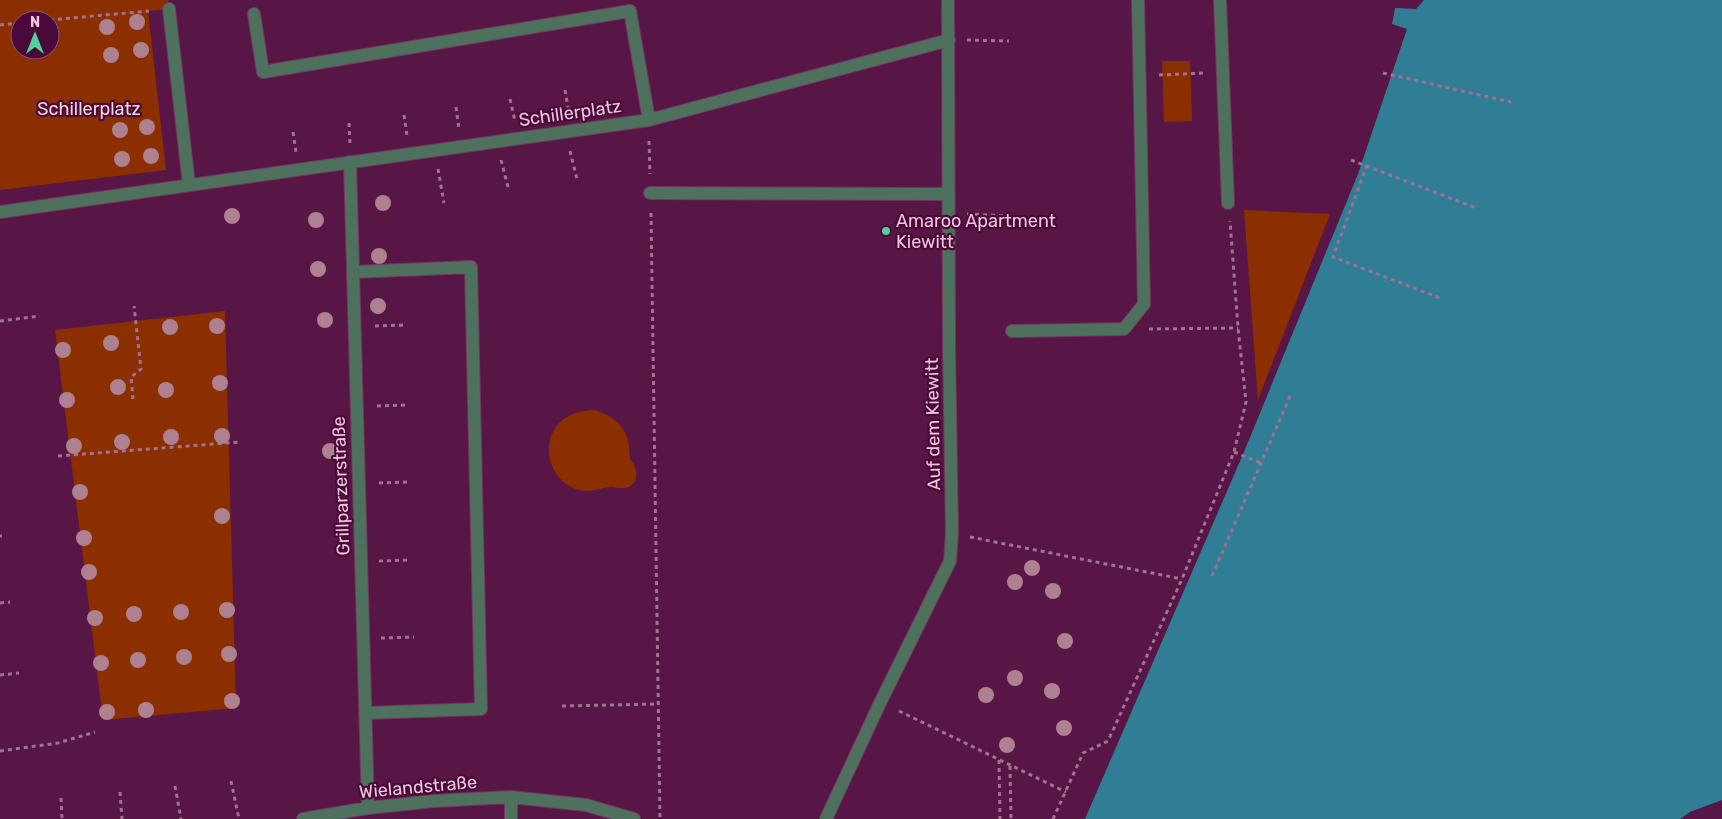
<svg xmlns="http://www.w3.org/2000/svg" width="1722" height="819" font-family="Rubik,sans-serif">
	<rect width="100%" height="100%" fill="#571645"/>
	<path fill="#8b2f00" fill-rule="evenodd" d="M0 0H168L169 9 148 11 166 170 0 190ZM20 20H50V50H20Z
		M1190 61 1192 121 1164 122 1162 61Z
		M1244 210 1330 214 1258 400Z
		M225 311 236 708 103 720 55 330Z
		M594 410C621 418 630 432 630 459 639 469 640 486 624 488 618 489 614 486 609 487 601 488 595 491 587 491 559 490 540 458 553 432 561 416 577 411 594 410Z"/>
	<path fill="#307e95" d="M1424 0H1722V800L1690 812 1680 819H1085L1244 452 1358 174 1407 29 1392 24 1395 8 1416 9Z"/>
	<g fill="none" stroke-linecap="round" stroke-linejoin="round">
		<g stroke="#723660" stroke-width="14">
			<path id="minor" d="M1220 0 1228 203
				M169 9 189 185
				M254 14 263 72 630 11 649 120
				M350 162 368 808
				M650 193 948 194
				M0 212 649 120 949 40
				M353 272 471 267 481 709 365 713
				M1012 331 1124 329 1144 304 1138 0
				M511 797V819
				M303 819 368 808 434 801 511 797 586 805 634 819
				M826 819 880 703 950 561 952 533 949 347 948 0"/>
		</g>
		<path stroke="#a47093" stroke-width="3" stroke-dasharray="4 4" stroke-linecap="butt" d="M50 20 149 11
			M0 25 20 23
			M967 40 1009 41
			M1383 73 1511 102
			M1159 75 1205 73
			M565 90 569 113
			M510 99 515 121
			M456 107 459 129
			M404 115 407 136
			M349 123 350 144
			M293 132 296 152
			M649 141 650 174
			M570 151 577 179
			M501 160 509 191
			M1351 160 1476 208
			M1367 165 1333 257 1440 298
			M438 169 444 203
			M651 213 660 819
			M967 214 1011 216
			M0 321 40 316
			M375 326 403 325
			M1149 329 1238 328
			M133 399 131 377 141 369 134 306
			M377 406 406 405
			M1234 452 1261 463
			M58 456 240 442
			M379 483 408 482
			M0 536H2
			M970 537 1182 579
			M379 561 411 560
			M1212 576 1291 394
			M0 603 10 602
			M381 638 414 637
			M0 675 19 673
			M562 706 658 704
			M899 711 1066 792
			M0 751 58 743 95 732
			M999 760 1000 819
			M1010 766 1011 819
			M231 781 239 819
			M175 786 181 819
			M120 792 122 819
			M61 798 62 819
			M1053 819 1083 753 1108 741 1182 579 1234 452 1246 402 1238 328 1230 221"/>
		<use href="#minor" stroke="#4e715e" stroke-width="12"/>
	</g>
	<g fill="#ad8190">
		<circle cx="137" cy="22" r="8"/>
		<circle cx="107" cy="27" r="8"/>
		<circle cx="141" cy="50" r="8"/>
		<circle cx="111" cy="55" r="8"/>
		<circle cx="147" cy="127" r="8"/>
		<circle cx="120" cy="130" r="8"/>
		<circle cx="151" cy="156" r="8"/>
		<circle cx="122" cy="159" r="8"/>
		<circle cx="383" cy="203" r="8"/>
		<circle cx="232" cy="216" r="8"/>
		<circle cx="316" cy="220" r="8"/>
		<circle cx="379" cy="256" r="8"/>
		<circle cx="318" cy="269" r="8"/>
		<circle cx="378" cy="306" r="8"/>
		<circle cx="325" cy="320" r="8"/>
		<circle cx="217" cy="326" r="8"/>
		<circle cx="170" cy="327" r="8"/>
		<circle cx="111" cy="343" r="8"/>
		<circle cx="63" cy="350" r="8"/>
		<circle cx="220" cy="383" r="8"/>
		<circle cx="118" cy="387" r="8"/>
		<circle cx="166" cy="390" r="8"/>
		<circle cx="67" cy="400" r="8"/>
		<circle cx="222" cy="436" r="8"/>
		<circle cx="171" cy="437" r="8"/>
		<circle cx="122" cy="442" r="8"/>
		<circle cx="74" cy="446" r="8"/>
		<circle cx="330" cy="451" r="8"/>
		<circle cx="80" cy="492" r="8"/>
		<circle cx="222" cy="516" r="8"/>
		<circle cx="84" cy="538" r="8"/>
		<circle cx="1032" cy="568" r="8"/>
		<circle cx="89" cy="572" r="8"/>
		<circle cx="1015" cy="582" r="8"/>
		<circle cx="1053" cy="591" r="8"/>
		<circle cx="227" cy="610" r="8"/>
		<circle cx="181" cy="612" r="8"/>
		<circle cx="134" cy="614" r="8"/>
		<circle cx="95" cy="618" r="8"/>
		<circle cx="1065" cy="641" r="8"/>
		<circle cx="229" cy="654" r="8"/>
		<circle cx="184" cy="657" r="8"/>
		<circle cx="138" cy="660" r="8"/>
		<circle cx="101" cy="663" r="8"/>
		<circle cx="1015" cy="678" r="8"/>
		<circle cx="1052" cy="691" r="8"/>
		<circle cx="986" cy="695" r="8"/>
		<circle cx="232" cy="701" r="8"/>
		<circle cx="146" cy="710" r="8"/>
		<circle cx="107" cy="712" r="8"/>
		<circle cx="1064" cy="728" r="8"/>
		<circle cx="1007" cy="745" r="8"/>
	</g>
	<circle fill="#4fd399" stroke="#4b093a" stroke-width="2" cx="886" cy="231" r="5"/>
	<g text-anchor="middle" stroke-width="4.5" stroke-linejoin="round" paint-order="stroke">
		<g font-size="18" fill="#f3d8ce" stroke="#4b093a">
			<text x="89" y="115">Schillerplatz</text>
		</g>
		<g font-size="18" fill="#edc5dd" stroke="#4b093a">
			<text transform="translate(570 113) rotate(-8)" y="6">Schillerplatz</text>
			<text transform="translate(933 424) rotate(-91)" y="6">Auf dem Kiewitt</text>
			<text transform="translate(341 486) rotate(-92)" y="6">Grillparzerstraße</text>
			<text transform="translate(418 787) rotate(-5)" y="6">Wielandstraße</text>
		</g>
		<g font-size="18" fill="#edc5dd" stroke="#4b093a" text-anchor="start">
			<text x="896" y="227">Amaroo Apartment<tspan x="896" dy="21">Kiewitt</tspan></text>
		</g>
	</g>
	<g transform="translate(35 35)"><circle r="24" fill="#4b093a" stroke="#8c547b"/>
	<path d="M0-4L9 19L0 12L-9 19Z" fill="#4fd399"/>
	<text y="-8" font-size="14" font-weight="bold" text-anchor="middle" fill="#edc5dd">N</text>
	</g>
</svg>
